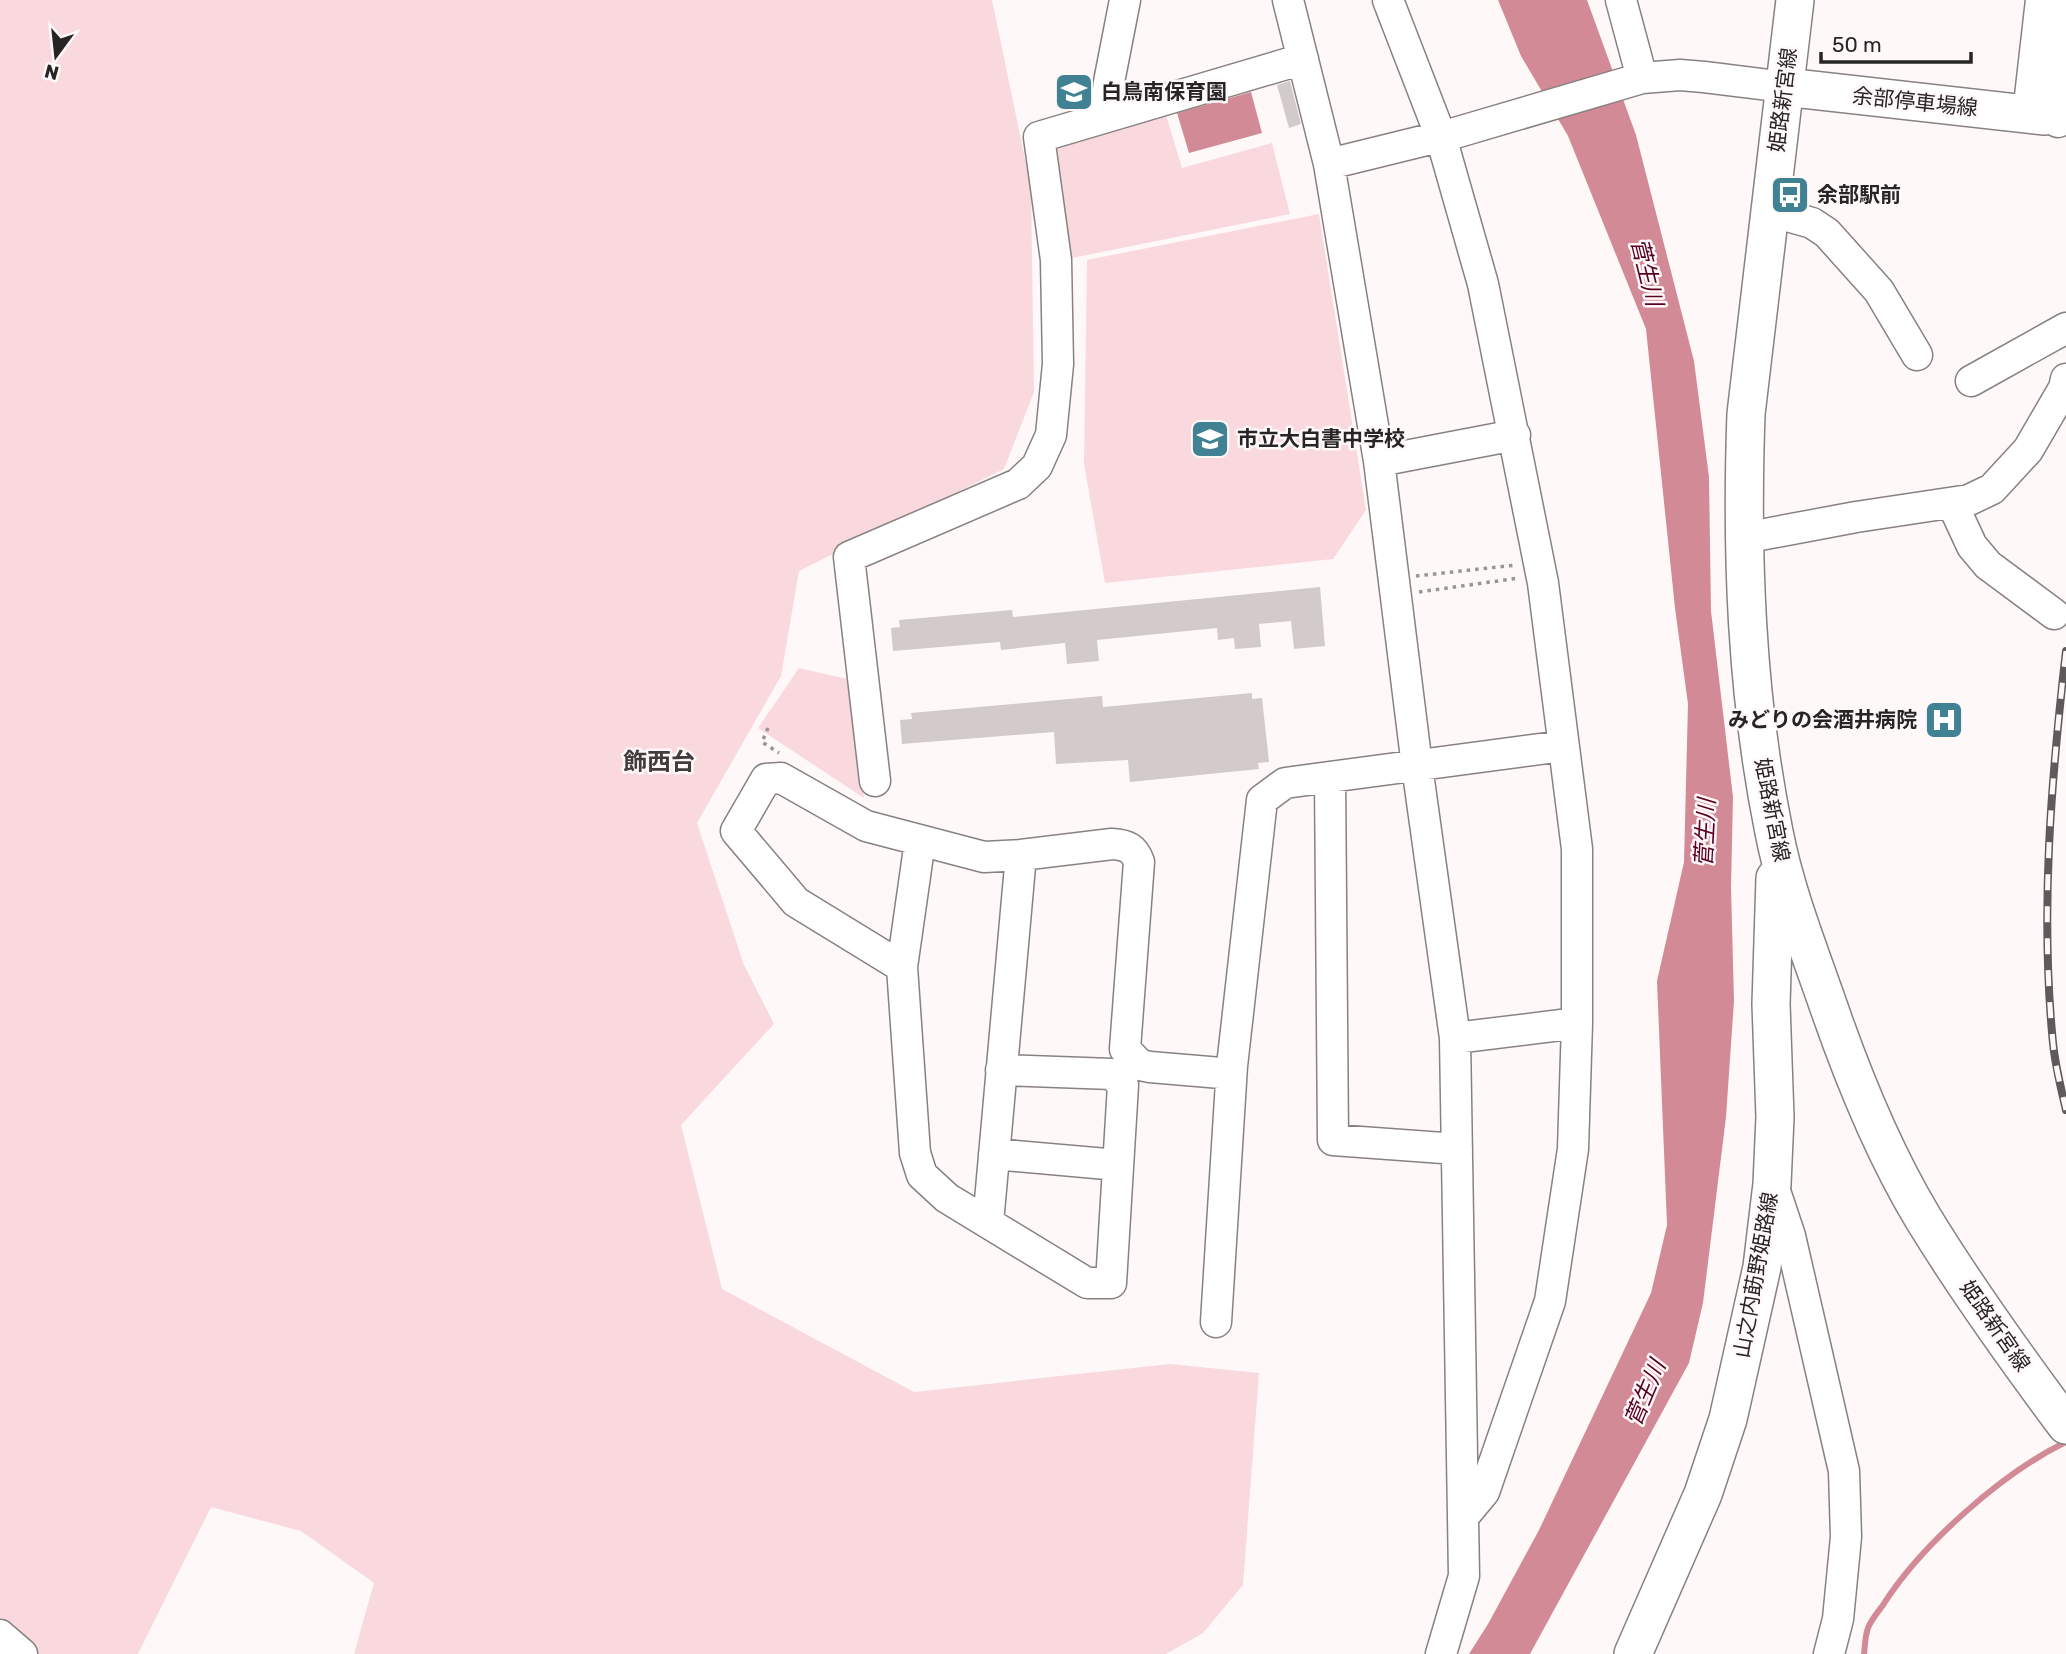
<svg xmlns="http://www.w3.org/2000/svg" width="2066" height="1654" font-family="Rubik,'Noto Sans JP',sans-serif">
	<rect width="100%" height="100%" fill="#fff8f9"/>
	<path fill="#f9d9de" d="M0 0H992L1031 188 1034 392 1004 469 799 571 781 676 697 823 744 965 774 1024 681 1125 722 1289 914 1392 1170 1364 1259 1373 1243 1585 1203 1633 1166 1654H354L374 1583 301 1531 211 1507 138 1654H24L0 1635Z
		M1165 112 1182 168 1272 143 1290 214 1072 258 1054 153 1059 144Z
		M1319 214 1366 510 1333 559 1105 583 1084 464 1087 260Z
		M799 668 847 679 864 798 758 728Z"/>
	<path fill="#d38a97" d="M1498 0H1587L1636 135 1694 361 1709 477 1711 611 1733 797 1731 887 1734 1001 1726 1117 1703 1303 1689 1363 1530 1654H1469L1488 1624 1539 1530 1651 1293 1667 1225 1657 981 1684 862 1688 704 1675 608 1646 329 1568 136 1521 56Z
		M1251 92 1262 133 1189 153 1177 113Z"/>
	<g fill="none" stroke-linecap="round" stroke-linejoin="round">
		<path stroke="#d38a97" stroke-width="6" d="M1864 1654C1865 1646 1865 1636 1868 1628 1871 1620 1878 1612 1883 1605 1921 1545 2002 1473 2066 1442"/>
	</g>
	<path fill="#d2cacb" d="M1290 81 1301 124 1289 128 1277 85Z
		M1320 587 1325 646 1294 649 1291 621 1259 624 1261 647 1235 649 1234 638 1218 640 1217 628 1097 640 1099 661 1067 664 1065 643 1001 650 1000 642 893 651 891 628 900 627 899 620 1012 610 1013 617Z
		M1252 693V699L1262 698 1269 762 1258 763 1259 769 1130 782 1128 760 1056 764 1054 732 902 744 900 720 912 719 911 713 1102 696 1103 707Z"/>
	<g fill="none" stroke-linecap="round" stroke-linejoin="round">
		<g stroke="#888182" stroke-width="33">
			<path id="minor" d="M1288 0 1329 164 1379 461 1417 766 1455 1038 1464 1576 1441 1654
				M1388 0 1441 137 1483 284 1543 583 1577 849V1023L1573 1149 1550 1301 1484 1492 1464 1516
				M1621 0 1642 78
				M2066 1 2061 13 2064 54 2056 104 2045 116 2058 122 2066 118
				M2028 114 2041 0
				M1105 117 1109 82 1125 0
				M1329 164 1455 133 1642 78 1680 75 1704 77 1785 87
				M1770 211 1812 223 1827 233 1879 291 1917 355
				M1971 381 2066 328
				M1379 461 1515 435
				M1952 503 1972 546 1988 565 2054 614
				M1744 538 1856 517 1969 500 1992 489 2028 450 2064 388 2066 379
				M1330 777 1333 1140 1457 1149
				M875 781 849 557 1018 484 1037 466 1051 435 1058 364 1056 260 1039 137 1303 59
				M920 841 902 967 915 1153 922 1175 947 1198 1087 1283H1111L1123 1085 1112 1074 1001 1070
				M902 967 796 902 736 831 766 779 781 778 866 826 984 857 1021 855 1112 844C1127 845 1134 848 1139 862L1125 1049 1140 1065 1150 1067 1221 1073 1232 1066
				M1455 1038 1577 1023
				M994 1154 1118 1165
				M1773 1185 1790 1236 1844 1471 1846 1537 1838 1619 1829 1654
				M988 1223 1021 855
				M1216 1322 1232 1066 1262 800 1285 783 1563 746
				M0 1635 22 1654"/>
		</g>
		<g stroke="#888182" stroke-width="40">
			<path id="major" d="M1795 0 1746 414C1741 554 1746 694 1774 832 1785 889 1807 945 1826 999 1852 1075 1882 1150 1923 1218 1967 1290 2016 1358 2066 1425
				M1785 87 2045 116
				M1633 1654 1703 1494 1728 1419 1762 1267 1772 1184 1775 1117 1771 1004 1775 878"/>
		</g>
		<path stroke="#999495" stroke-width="3.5" stroke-dasharray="3.5 5" stroke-linecap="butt" d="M1416 576 1516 565
			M1419 592 1519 578
			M768 728 762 742 779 753"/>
		<use href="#minor" stroke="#fff" stroke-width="30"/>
		<use href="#major" stroke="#fff" stroke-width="37"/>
		<g stroke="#5f5b5c" stroke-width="8">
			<path id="rail" d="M2066 651C2051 781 2040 912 2053 1043 2055 1065 2061 1088 2066 1110"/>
		</g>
		<use href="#rail" stroke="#fff8f9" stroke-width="5" stroke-dasharray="16" stroke-linecap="butt"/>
	</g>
	<defs>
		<g id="school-square" transform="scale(2.0125)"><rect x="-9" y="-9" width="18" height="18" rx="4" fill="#408194" stroke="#fff8f9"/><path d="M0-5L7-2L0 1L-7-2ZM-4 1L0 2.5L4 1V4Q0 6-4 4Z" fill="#fff"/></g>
		<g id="bus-square" transform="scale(2.0125)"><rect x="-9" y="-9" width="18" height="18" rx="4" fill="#408194" stroke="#fff8f9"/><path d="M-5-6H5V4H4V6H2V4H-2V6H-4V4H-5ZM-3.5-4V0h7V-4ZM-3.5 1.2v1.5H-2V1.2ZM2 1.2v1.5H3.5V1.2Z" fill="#fff"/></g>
		<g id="hospital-square" transform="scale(2.0125)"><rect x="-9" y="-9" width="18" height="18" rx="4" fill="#408194" stroke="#fff8f9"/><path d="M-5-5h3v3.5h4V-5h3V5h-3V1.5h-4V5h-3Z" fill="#fff"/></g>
	</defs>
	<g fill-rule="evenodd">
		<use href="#school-square" x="1074" y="92"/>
		<use href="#bus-square" x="1790" y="195"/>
		<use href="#school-square" x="1210" y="439"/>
		<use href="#hospital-square" x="1944" y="720"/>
	</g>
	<g text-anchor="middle" stroke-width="5" stroke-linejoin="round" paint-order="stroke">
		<g font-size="21" font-weight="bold" fill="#272425" stroke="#fff8f9" text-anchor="start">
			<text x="1101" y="99">白鳥南保育園</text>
			<text x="1817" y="202">余部駅前</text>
			<text x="1237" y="446">市立大白書中学校</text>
			<text x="1917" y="727" text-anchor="end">みどりの会酒井病院</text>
		</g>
		<g font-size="21" fill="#272425" stroke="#fff8f9">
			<text transform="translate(1783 100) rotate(-83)" y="7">姫路新宮線</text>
			<text transform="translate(1915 102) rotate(6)" y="7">余部停車場線</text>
			<text transform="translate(1772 810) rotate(79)" y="7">姫路新宮線</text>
			<text transform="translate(1756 1275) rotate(-80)" y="7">山之内莇野姫路線</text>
			<text transform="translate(1995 1326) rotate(55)" y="7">姫路新宮線</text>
		</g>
		<g font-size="23" font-style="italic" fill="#5a0022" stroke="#fff8f9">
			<text transform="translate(1647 272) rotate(76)" y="8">菅生川</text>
			<text transform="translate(1705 833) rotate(-87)" y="8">菅生川</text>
			<text transform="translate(1645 1393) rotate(-67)" y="8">菅生川</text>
		</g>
		<g font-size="24" font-weight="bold" fill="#423c3d" stroke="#fff8f9">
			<text x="659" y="770">飾西台</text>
		</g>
	</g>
	<g transform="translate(56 56) rotate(195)" stroke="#fff8f9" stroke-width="5" paint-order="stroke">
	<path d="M0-5L12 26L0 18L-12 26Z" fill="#272425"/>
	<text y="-10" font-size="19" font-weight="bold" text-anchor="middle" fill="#272425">N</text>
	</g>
	<path d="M1821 52v10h150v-10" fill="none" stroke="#272425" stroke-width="3.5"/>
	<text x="1832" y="52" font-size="21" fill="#272425" stroke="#fff8f9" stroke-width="5" paint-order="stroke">50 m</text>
</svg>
